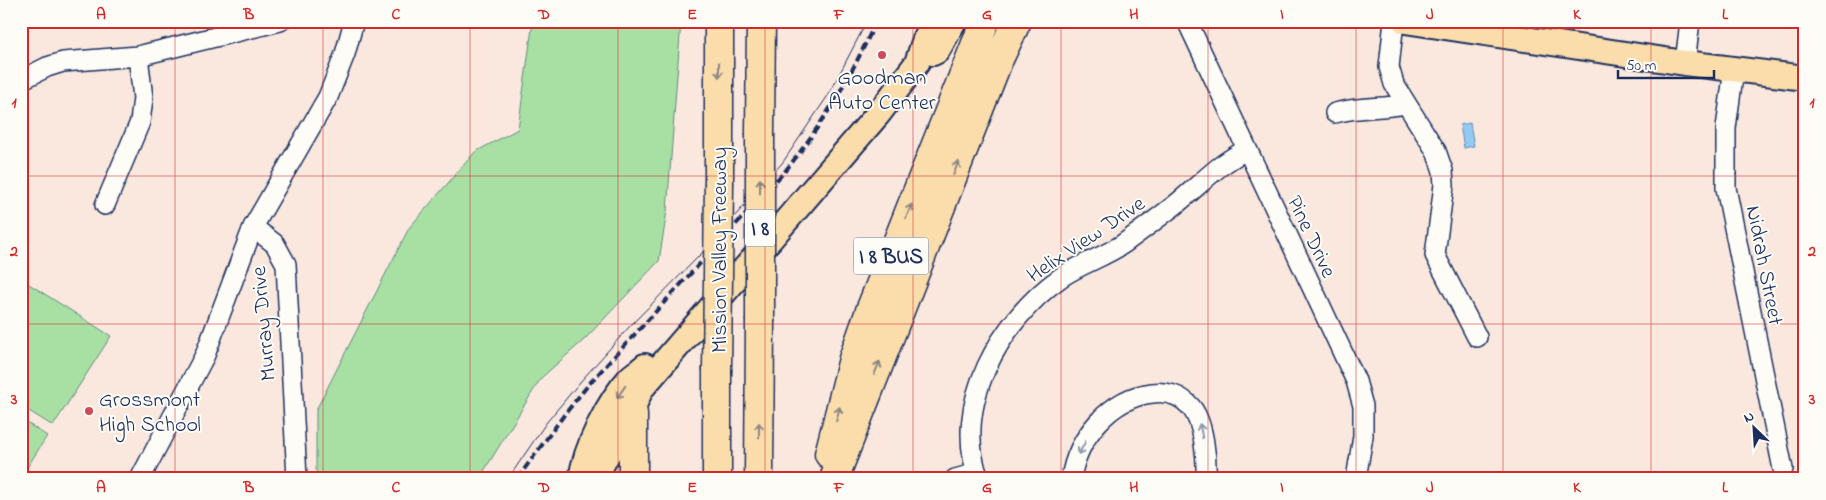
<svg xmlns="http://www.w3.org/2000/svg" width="1826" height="500" font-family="'Indie Flower',sans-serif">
	<rect width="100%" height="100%" fill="#fae8df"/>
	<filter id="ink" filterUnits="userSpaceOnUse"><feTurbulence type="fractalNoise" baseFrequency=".02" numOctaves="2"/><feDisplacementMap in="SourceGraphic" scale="10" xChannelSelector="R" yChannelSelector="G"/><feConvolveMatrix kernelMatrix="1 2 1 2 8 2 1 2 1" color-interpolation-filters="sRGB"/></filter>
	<g filter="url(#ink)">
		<path fill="#a8e0a4" stroke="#628881" d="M533 21H681L667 211 659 261 585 339 541 378 479 479H319L316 470V410L409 228 475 152 518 129Z
			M21 279 111 336 53 426 21 406Z
			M21 419 47 436 21 477Z"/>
		<path fill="#93caf2" stroke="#638cb7" d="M1470 123 1474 146 1464 148 1460 125Z"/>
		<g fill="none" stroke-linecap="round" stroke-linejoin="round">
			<g stroke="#1b2f5e" stroke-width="22">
				<path id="minor" d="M1187 21 1356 381 1363 406V436L1356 479
					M1394 21 1389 67 1394 84 1436 151 1443 171 1444 185 1435 255 1477 337
					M1685 63 1690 21
					M1734 69 1726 128V188L1783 469
					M21 80 47 67 63 62 138 56 280 21
					M1335 113C1360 106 1382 109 1406 104
					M105 205 140 122 143 98 138 56
					M140 479 205 355 253 227
					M297 479 286 264 275 244 253 227 328 97 345 54 354 21
					M955 479 977 473
					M979 479C951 405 1001 320 1060 278 1080 264 1104 257 1123 244 1141 231 1158 218 1175 205 1190 193 1203 180 1218 168 1227 161 1237 155 1247 149
					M1071 479C1077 438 1110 398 1152 393 1166 391 1180 395 1190 406 1204 421 1207 459 1206 479"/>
			</g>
			<g stroke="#1b2f5e" stroke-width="28">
				<path id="major" d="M1405 21 1685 63 1805 78
					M933 53 937 51 954 21
					M581 479C586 447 608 402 630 378 634 374 641 370 645 366
					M594 479 608 453 633 414 635 403 641 389 879 113 917 63 925 39 935 21"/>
			</g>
			<g stroke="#1b2f5e" stroke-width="31">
				<path id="highway" d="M719 21V182
					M760 133 761 21
					M829 454 853 359 871 308 985 21
					M633 479V414
					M717 479V371
					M759 479 760 322
					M834 479 998 61 1017 21"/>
			</g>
			<use href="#minor" stroke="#fdfcf7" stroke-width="19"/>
			<use href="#major" stroke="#fbddab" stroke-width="24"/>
			<use href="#highway" stroke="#fbddab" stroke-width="28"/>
			<path stroke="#1b2f5e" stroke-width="1" d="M508 479 546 423 580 382 630 326 701 254 783 162 829 94 867 21"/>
			<path stroke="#1b2f5e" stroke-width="4" stroke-dasharray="8 4" stroke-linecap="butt" d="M517 479 564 415 589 384 786 170C823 124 852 75 876 21"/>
			<g stroke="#1b2f5e" stroke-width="31" stroke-linecap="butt">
				<path id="highway-bridge" d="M760 322V133
					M717 371 719 182"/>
			</g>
			<use href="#highway-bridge" stroke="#fbddab" stroke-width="28"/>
		</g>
		<defs><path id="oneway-shaft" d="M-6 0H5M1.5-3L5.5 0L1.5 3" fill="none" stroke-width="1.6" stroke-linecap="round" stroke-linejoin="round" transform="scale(1.25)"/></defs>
		<g stroke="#8b8684">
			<use href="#oneway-shaft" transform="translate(719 70) rotate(90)"/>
			<use href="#oneway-shaft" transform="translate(956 168) rotate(-69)"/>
			<use href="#oneway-shaft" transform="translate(760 186) rotate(-90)"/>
			<use href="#oneway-shaft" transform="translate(909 211) rotate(-68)"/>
			<use href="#oneway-shaft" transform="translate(877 368) rotate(-68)"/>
			<use href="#oneway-shaft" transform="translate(621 392) rotate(125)"/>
			<use href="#oneway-shaft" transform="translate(838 414) rotate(-76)"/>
			<use href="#oneway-shaft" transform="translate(759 430) rotate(-90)"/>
		</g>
		<g stroke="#8c96aa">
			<use href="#oneway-shaft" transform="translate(1201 431) rotate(-101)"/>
			<use href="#oneway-shaft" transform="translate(1082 448) rotate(118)"/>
		</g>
	</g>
	<path fill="none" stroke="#d62828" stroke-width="1" stroke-opacity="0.55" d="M175 21V479M323 21V479M470 21V479M618 21V479M765 21V479M913 21V479M1061 21V479M1208 21V479M1356 21V479M1503 21V479M1651 21V479M21 176H1805M21 324H1805"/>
	<g fill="#d1495b" stroke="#fdfcf7" stroke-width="2">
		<circle cx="882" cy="55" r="5"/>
		<circle cx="89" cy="411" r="5"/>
	</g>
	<g text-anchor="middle" stroke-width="4" stroke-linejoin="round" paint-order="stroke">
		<g fill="#fdfcf7" stroke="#5f6c8c" stroke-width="1">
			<rect x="745" y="209.5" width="30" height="37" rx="4"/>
			<rect x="853.5" y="237.5" width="75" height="37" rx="4"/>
		</g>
		<g font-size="21" font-weight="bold" fill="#1b2f5e">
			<text x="760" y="235">I 8</text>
			<text x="891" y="263">I 8 BUS</text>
		</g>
		<g font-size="22" fill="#1b2f5e" stroke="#fdfcf7">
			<text x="882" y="84">Goodman<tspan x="882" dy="25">Auto Center</tspan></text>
			<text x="99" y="406" text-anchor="start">Grossmont<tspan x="99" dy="25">High School</tspan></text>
		</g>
		<g font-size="22" fill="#1b2f5e" stroke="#fdfcf7">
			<text transform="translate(1313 236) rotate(65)" y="8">Pine Drive</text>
			<text transform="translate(1085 238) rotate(-34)" y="8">Helix View Drive</text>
			<text transform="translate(718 250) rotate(-90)" y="8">Mission Valley Freeway</text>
			<text transform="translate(1766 265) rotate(79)" y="8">Nidrah Street</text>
			<text transform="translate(262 324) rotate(-95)" y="8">Murray Drive</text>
		</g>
	</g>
	<rect width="1826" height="500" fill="none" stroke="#fdfcf7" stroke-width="55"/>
	<g transform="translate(1754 428) rotate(335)" stroke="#fdfcf7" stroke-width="4" paint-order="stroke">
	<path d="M0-4L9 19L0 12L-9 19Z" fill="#1b2f5e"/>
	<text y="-8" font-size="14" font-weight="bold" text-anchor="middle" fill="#1b2f5e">N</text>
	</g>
	<path d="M1618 70v8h96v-8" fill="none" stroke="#1b2f5e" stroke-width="2.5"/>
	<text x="1626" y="70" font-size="15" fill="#1b2f5e" stroke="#fdfcf7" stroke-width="4" paint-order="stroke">50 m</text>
	<rect x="28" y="28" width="1770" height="444" fill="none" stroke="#d62828" stroke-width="2"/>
	<g font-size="16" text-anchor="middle" font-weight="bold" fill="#d62828">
		<text x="101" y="19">A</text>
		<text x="249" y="19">B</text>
		<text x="396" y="19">C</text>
		<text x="544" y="19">D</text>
		<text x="692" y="19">E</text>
		<text x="839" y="19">F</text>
		<text x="987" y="19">G</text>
		<text x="1134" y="19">H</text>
		<text x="1282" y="19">I</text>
		<text x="1430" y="19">J</text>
		<text x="1577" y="19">K</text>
		<text x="1725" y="19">L</text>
		<text x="14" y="107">1</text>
		<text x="1812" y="107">1</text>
		<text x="14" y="256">2</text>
		<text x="1812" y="256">2</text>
		<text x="14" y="404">3</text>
		<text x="1812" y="404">3</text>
		<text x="101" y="492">A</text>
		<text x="249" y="492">B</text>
		<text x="396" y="492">C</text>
		<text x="544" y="492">D</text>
		<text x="692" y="492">E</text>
		<text x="839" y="492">F</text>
		<text x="987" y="492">G</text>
		<text x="1134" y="492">H</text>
		<text x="1282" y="492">I</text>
		<text x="1430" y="492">J</text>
		<text x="1577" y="492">K</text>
		<text x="1725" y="492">L</text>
	</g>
</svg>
